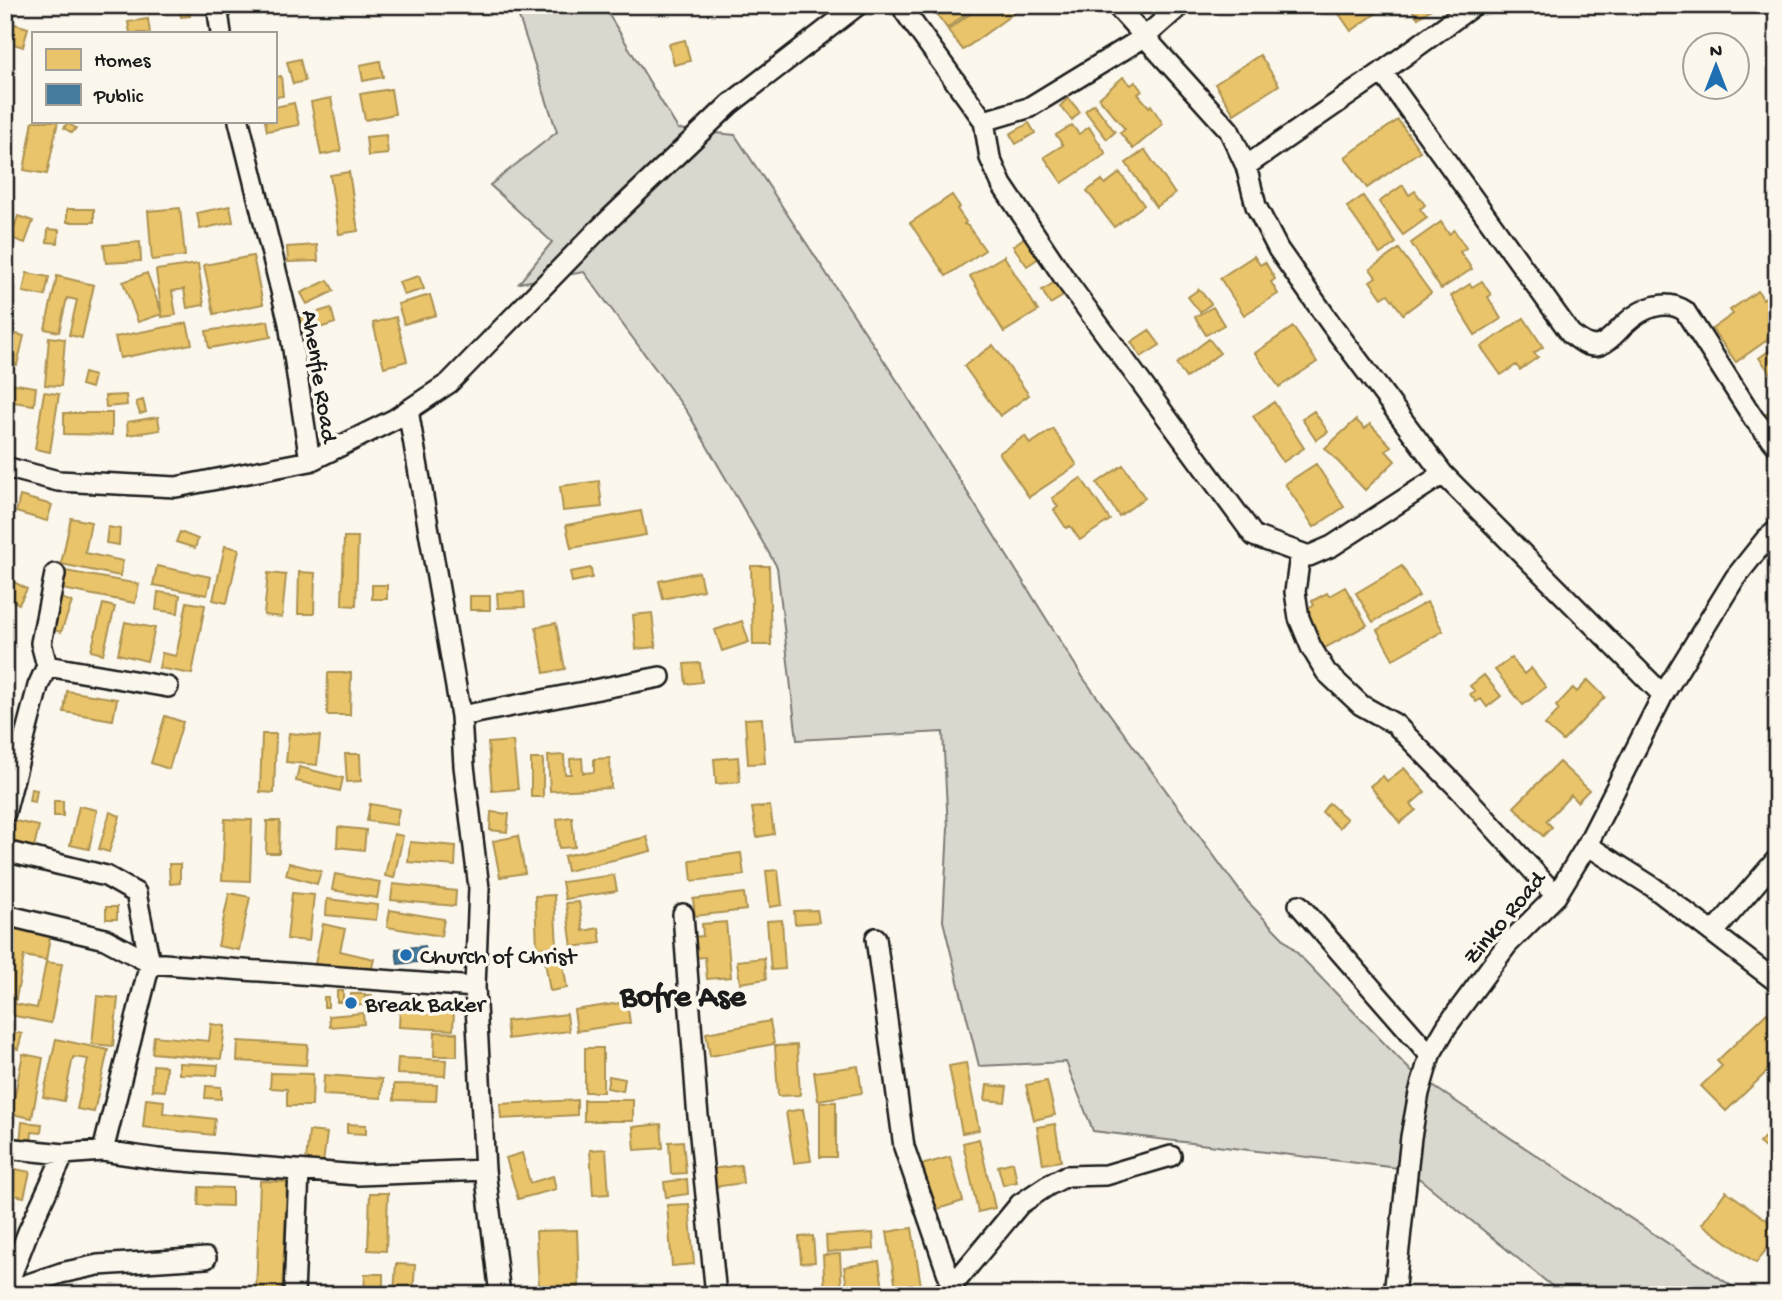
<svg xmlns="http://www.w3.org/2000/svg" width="1782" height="1300" font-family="'Gochi Hand',sans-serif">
	<rect width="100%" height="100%" fill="#fbf7ec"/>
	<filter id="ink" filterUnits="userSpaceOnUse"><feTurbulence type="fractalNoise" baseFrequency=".0143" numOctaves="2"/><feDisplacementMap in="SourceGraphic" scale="14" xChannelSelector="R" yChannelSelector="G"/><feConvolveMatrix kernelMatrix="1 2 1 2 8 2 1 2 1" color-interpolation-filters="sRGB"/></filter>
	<g filter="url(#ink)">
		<path fill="#dad7ce" stroke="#7b7a75" stroke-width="2" d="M515 5H603L678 129 735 135 902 388 1084 679 1248 902 1412 1072 1745 1295H1563L1420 1179 1398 1168 1093 1131 1066 1062 979 1066 943 921 948 828 943 732 797 740 777 567 688 413 584 272 519 283 552 242 490 185 557 132Z"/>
		<path fill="#e9c46a" stroke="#ac9253" stroke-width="2" d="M930 5H978L947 28Z
			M982 5H1008L1014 13 963 50 948 30Z
			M1333 5H1388L1351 31Z
			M1409 5H1437L1418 18Z
			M189 7 190 16 181 17 180 9Z
			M148 19 150 33H130L128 22Z
			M5 21 28 28 23 47 5 41Z
			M685 40 690 61 674 65 669 44Z
			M1260 55 1279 85 1234 114 1215 84Z
			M300 59 305 81 293 84 287 62Z
			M380 61 383 77 363 81 360 65Z
			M281 76 283 96 275 97V77Z
			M1123 77 1131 85 1135 82 1142 91 1138 94 1149 107 1151 105 1163 124 1133 149 1120 133 1125 129 1099 98Z
			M391 89 395 114 365 120 360 94Z
			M331 98 341 151 321 155 311 102Z
			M1068 98 1080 112 1072 120 1060 106Z
			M294 103 299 125 267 131 265 121H275V107Z
			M1094 104 1115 132 1107 139 1085 111Z
			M1398 120 1420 151 1367 188 1345 157Z
			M33 121H58L47 174 24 170Z
			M67 123 76 128 72 133 64 128Z
			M1029 123 1035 133 1016 144 1010 134Z
			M1072 125 1079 134 1089 127 1106 154 1062 183 1044 157 1063 145 1056 135Z
			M386 135 388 154 368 156 366 137Z
			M1145 150 1175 194 1156 207 1126 163Z
			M349 172 358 231 339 234 330 175Z
			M1120 173 1144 205 1114 227 1087 191 1102 180 1105 184Z
			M1403 185 1409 195 1415 191 1425 205 1420 209 1427 218 1403 235 1379 202Z
			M952 195 960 207 957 209 966 222 964 224 968 226 985 250 946 276 910 223Z
			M1363 196 1396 243 1380 254 1347 207Z
			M230 206 233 222 200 229 197 213Z
			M180 208 185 256 152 260 148 211Z
			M67 209H94V222H67Z
			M18 216 33 221 25 243 11 238Z
			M1441 222 1449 234 1454 230 1466 248 1460 252 1472 269 1441 289 1411 243Z
			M48 229 59 230 58 243 47 242Z
			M1025 237 1039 258 1027 266 1013 246Z
			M140 242 141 261 106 263 104 245Z
			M317 245 318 261 288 262 287 247Z
			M1399 249 1431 293 1403 314 1388 294 1382 298 1370 281 1376 277 1370 269Z
			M253 256 263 304 214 314 204 265Z
			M1004 256 1038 311 1004 332 970 276Z
			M1254 256 1260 265 1265 262 1275 279 1271 282 1278 294 1244 315 1220 278Z
			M198 264 204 305 187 308 184 289 172 291 176 315 162 317 156 270Z
			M27 273 49 277 45 296 23 292Z
			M147 273 162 314 138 322 123 282Z
			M57 276 94 285 82 338 69 335 77 300 67 298 59 332 45 329Z
			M419 276 424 289 404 295 399 282Z
			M328 280 334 291 307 304 301 293Z
			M1057 281 1065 295 1050 304 1042 290Z
			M1482 281 1491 295 1488 297 1501 319 1475 335 1451 296 1470 284 1472 287Z
			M1199 289 1211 304 1200 312 1188 297Z
			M1758 291 1763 299 1771 293 1777 301V333L1736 362 1712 329 1733 314 1730 310Z
			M430 295 436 315 404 324 398 304Z
			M1213 307 1224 325 1206 335 1195 317Z
			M331 308 335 323 303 333 298 318Z
			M396 317 407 361 384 367 373 323Z
			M1524 318 1543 347 1534 353 1538 357 1520 370 1516 365 1501 375 1481 347Z
			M268 321 271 337 209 348 206 331Z
			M187 323 192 344 120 358 115 337Z
			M1293 327 1317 362 1279 387 1255 353Z
			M1149 330 1160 345 1141 357 1131 342Z
			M5 331 24 336 17 365 5 362Z
			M49 337 65 339 61 386 45 385Z
			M1209 339 1220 353 1186 378 1176 364Z
			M993 345 1029 395 1000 416 964 366Z
			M1777 345V372L1772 375 1759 358Z
			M84 373 94 376 91 388 81 385Z
			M1777 381V396L1769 387Z
			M9 383 36 387 34 405 6 401Z
			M44 392 59 394 50 452 35 449Z
			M126 395 127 405 106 407 105 396Z
			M143 400 146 412 140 414 136 402Z
			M1274 402 1304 448 1283 462 1253 416Z
			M1777 404V420L1772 424 1764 416Z
			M1314 411 1328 432 1316 440 1302 419Z
			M64 413H112V435L64 434Z
			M158 417 160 430 128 435 127 422Z
			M1356 420 1365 429 1370 424 1391 446 1386 451 1395 461 1365 490 1325 448Z
			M1053 429 1077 465 1029 497 999 453 1025 436 1030 444Z
			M1316 464 1344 507 1314 527 1285 484Z
			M1123 465 1145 498 1119 516 1097 483Z
			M1081 478 1110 520 1080 540 1070 526 1066 528 1054 510 1058 507 1052 498Z
			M599 481 602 507 563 511 560 486Z
			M5 492H9V513H5Z
			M20 496 52 505 47 521 16 512Z
			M641 511 646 535 571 548 566 525Z
			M71 518 91 522 85 553 123 561 120 576 61 564Z
			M108 527 120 529 119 545 106 543Z
			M180 532 198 539 195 548 176 542Z
			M344 537H358L356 606 342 605Z
			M225 546 239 549 227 603 213 600Z
			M157 566 211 577 207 595 153 585Z
			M751 566H769L771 645H753Z
			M1402 566 1419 596 1373 622 1356 593Z
			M591 568 592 578 572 582 570 572Z
			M65 571 139 584 135 603 62 589Z
			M299 572 315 573 314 614H298Z
			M699 572 703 590 663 599 659 581Z
			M268 573 286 575 282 617 264 615Z
			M10 580 27 589 19 604 5 596V589Z
			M372 585H387V599H372Z
			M1345 587 1367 625 1323 649 1302 612 1314 605 1312 601 1327 593 1329 596Z
			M158 592 180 595 178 613 156 610Z
			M524 592 525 607 498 608 497 593Z
			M56 596 72 602 61 632 45 627Z
			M470 596H490V610H470Z
			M187 602 205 605 192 674 159 668 162 653 176 656Z
			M1427 602 1443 631 1393 659 1377 630Z
			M103 604 115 607 103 654 91 651Z
			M652 613 656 647 636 649 633 615Z
			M742 621 749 642 722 651 715 630Z
			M125 622 155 628 147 661 118 654Z
			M556 623 565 669 544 673 536 627Z
			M1511 658 1524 674 1531 668 1546 687 1523 705 1495 670Z
			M700 663 702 682 686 684 684 664Z
			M328 673H351L350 715H327Z
			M1484 675 1501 696 1487 707 1481 699 1476 702 1470 694 1475 691 1470 686Z
			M1588 680 1605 697 1563 741 1545 725 1559 710 1556 706 1573 688 1577 692Z
			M67 691 117 699 113 720 64 712Z
			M165 716 183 722 169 769 151 763Z
			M762 718 765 763 748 764 745 719Z
			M289 733 320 736 317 765 286 762Z
			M262 734H276L274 793 260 792Z
			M513 741 518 789 492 791 488 743Z
			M345 754H360L361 781 347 782Z
			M564 755 565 774H571L570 759 582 758 583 773 594 772V759L610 758 611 788 550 791 548 756Z
			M738 757 740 782 716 784 714 759Z
			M531 759H543V797H531Z
			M1559 762 1589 790 1577 802 1571 795 1546 821 1552 827 1543 836 1514 807Z
			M299 767 343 778 340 791 296 781Z
			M1404 768 1425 792 1411 804 1416 810 1400 823 1370 786 1383 776 1387 781Z
			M31 789 37 790 35 802 29 801Z
			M54 801H63V816H54Z
			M1329 803 1347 819 1339 828 1322 812Z
			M370 804 399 809 396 825 367 821Z
			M79 806 97 810 89 849 70 845Z
			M770 806 774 834 757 837 752 808Z
			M110 812 120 816 109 852 99 849Z
			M491 812 509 814 507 832 490 830Z
			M572 817 575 847 559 848 557 819Z
			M225 819 252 820 250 881 222 880Z
			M15 821 39 826 34 847 10 842Z
			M267 821H280L279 853H266Z
			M338 827 366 830 364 850 337 847Z
			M394 834 403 836 394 878 385 876Z
			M518 836 525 873 500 877 493 841Z
			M647 837 651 851 567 871 564 856Z
			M410 842 456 846 455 866 408 862Z
			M741 853 744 875 692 881 690 860Z
			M289 863 321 871 317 884 286 875Z
			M169 864H180V883L170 884Z
			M778 870 782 905 770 907 766 871Z
			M335 874 380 882 377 898 332 890Z
			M614 875 617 891 565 899 562 882Z
			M393 884 456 891 455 906 391 900Z
			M229 893 250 897 239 950 218 946Z
			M292 893 314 895 309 941 287 939Z
			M744 893 746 910 695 916 693 899Z
			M554 895 557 947 537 948 535 896Z
			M327 899 378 905 376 920 326 915Z
			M579 902 583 931 599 928 601 943 572 947 566 903Z
			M106 907H117V919H106Z
			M390 910 444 919 441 936 387 927Z
			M817 910 819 922 795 924 794 911Z
			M782 920 785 969 771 970 767 921Z
			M726 922 731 977 707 979 705 957 695 958 693 937 703 936 702 924Z
			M323 924 345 929 340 951 374 959 370 976 315 964Z
			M14 925 51 931 46 960 24 956 15 1004 37 1008 46 962 62 964 51 1023 5 1014V971Z
			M562 958 567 988 550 991 545 961Z
			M764 958 766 979 740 983 737 961Z
			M337 991H343V1002H337Z
			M351 994H365L364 1005H351Z
			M367 995H372V1004H367Z
			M97 996 118 998 113 1046 92 1044Z
			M324 997H328V1007H324Z
			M627 1002 630 1023 577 1031 574 1010Z
			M400 1008 454 1011 453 1030 399 1027Z
			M363 1013 364 1024 330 1027 329 1016Z
			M1767 1013 1777 1023V1062L1726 1111 1701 1086 1722 1066 1717 1061Z
			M567 1014 569 1031 508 1039 506 1021Z
			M770 1021 774 1044 710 1056 706 1033Z
			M211 1024 225 1026 221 1059 152 1053 154 1036 209 1041Z
			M5 1030 22 1034 18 1049 5 1046Z
			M435 1032 457 1033V1056H434Z
			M56 1039 108 1050 94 1112 77 1109 88 1059 73 1057 64 1101 43 1097Z
			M238 1041 308 1045 306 1065 237 1061Z
			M797 1045 800 1095 778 1096 775 1046Z
			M585 1048H603V1092H585Z
			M23 1054 43 1058 32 1118 11 1114Z
			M398 1058 446 1060 445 1076 397 1074Z
			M179 1063 218 1065 217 1075 179 1074Z
			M966 1063 979 1130 962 1133 949 1066Z
			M153 1065 166 1066 165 1091 152 1090Z
			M858 1066 862 1093 818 1100 814 1072Z
			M271 1073 313 1074 312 1106H287V1089L270 1088Z
			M324 1075 382 1079 381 1098 323 1095Z
			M609 1076 625 1079 623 1091 607 1088Z
			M1047 1081 1055 1115 1034 1120 1026 1085Z
			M394 1084 437 1085 436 1101 394 1100Z
			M987 1085 1007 1087 1005 1102 985 1100Z
			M206 1086 221 1087V1099L205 1098Z
			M146 1099 164 1101 163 1113 215 1119 213 1135 143 1127Z
			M577 1100V1115L501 1119 500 1104Z
			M584 1100H633V1121H584Z
			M820 1102H836V1157H820Z
			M803 1109 811 1161 794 1163 786 1112Z
			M22 1122 42 1124 41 1133 32 1132 31 1144 20 1143Z
			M347 1124 366 1125V1134L347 1133Z
			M661 1124 663 1148 635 1150 633 1127Z
			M1055 1124 1061 1161 1043 1164 1037 1127Z
			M1777 1124V1158L1759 1143Z
			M309 1131 327 1133 323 1163 306 1161Z
			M979 1139 995 1208 978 1212 963 1143Z
			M683 1141 686 1173 671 1174 669 1142Z
			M606 1149 609 1194 593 1195 590 1150Z
			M522 1153 530 1183 553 1176 556 1189 518 1199 506 1158Z
			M950 1157 963 1201 935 1210 921 1165Z
			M1013 1162 1017 1182 1003 1185 998 1166Z
			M741 1165 743 1183 714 1187 711 1169Z
			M5 1167 30 1172 24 1197 5 1193Z
			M687 1179 688 1194 666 1197 664 1182Z
			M260 1181 287 1182 282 1295H256Z
			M199 1187 232 1188V1206L198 1205Z
			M1726 1191 1777 1227V1235L1756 1263 1702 1224Z
			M370 1193H388L386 1251 368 1250Z
			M689 1204 694 1264 672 1266 667 1205Z
			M912 1228 921 1286 896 1289 887 1232Z
			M577 1230 579 1287 539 1289 536 1231Z
			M873 1233 874 1249 827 1252 826 1236Z
			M813 1236 815 1262 801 1263 799 1237Z
			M840 1254 842 1295H825L823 1255Z
			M879 1261 883 1289 848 1294 844 1267Z
			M396 1264 415 1265 413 1295H394Z
			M365 1274H383V1295H364Z"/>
		<path fill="#457b9d" stroke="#395e76" stroke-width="2" d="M425 946 427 961 398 964 396 949Z"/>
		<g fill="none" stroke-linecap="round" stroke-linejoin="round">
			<g stroke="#1c1c1c" stroke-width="24">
				<path id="street" d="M217 5 221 33
					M905 5V12L984 121 990 158 1002 185 1065 279 1254 536 1309 556 1332 546 1443 474
					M1116 5 1229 130 1246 166 1256 206 1278 249 1331 324 1443 474 1663 695
					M1382 72 1571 334C1578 339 1585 346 1595 346 1607 345 1617 331 1626 323 1642 308 1666 298 1685 311L1754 419 1777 446
					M984 121 1028 108 1146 36 1181 5
					M1246 166 1382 72 1474 5
					M408 410 461 716
					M310 461 395 419 449 383 598 230 730 104 858 5
					M5 467 58 481 176 487 310 461 289 323 239 121
					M1300 555 1295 592 1299 618 1311 647 1326 672 1361 705 1395 724 1459 789 1556 896
					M47 666 41 643 55 574
					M5 813 38 686 47 666 168 687
					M1587 845 1653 887 1777 982
					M5 851 106 876 136 893 150 963 103 1151
					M1299 905 1430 1055
					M683 914 697 1106 716 1295
					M5 915 105 939 150 963 475 987 479 888 464 766 461 716 660 677
					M1714 932 1777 859
					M876 938 904 1147 952 1286
					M475 987 485 1170 500 1295
					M5 1148 64 1154 103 1151 158 1159 358 1175 485 1170
					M5 1291 28 1232 64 1154
					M5 1292 61 1273 98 1265 206 1258
					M294 1295 299 1171
					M939 1295 952 1286 1020 1204 1047 1186 1066 1176 1106 1175 1171 1156
					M1394 1295 1411 1137 1419 1093 1430 1055 1447 1026 1507 945 1556 896 1587 845 1663 695 1735 578 1766 539 1777 530"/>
			</g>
			<use href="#street" stroke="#fbf7ec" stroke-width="19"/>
		</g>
	</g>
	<g fill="#1f6fb2" stroke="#fbf7ec" stroke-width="2.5">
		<circle cx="406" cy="955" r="7"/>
		<circle cx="351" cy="1003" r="7"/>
	</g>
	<g text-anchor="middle" stroke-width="7" stroke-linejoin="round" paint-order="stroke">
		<g font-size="24" fill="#1c1c1c" stroke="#fbf7ec">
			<text transform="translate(321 376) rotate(81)" y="8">Ahenfie Road</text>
			<text transform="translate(1503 917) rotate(-50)" y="8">Zinko Road</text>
		</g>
		<g font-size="24" fill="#1c1c1c" stroke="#fbf7ec" text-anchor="start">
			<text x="420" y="963">Church of Christ</text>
			<text x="365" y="1011">Break Baker</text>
		</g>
		<g font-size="32" font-weight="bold" fill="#1c1c1c" stroke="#fbf7ec">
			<text x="683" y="1005">Bofre Ase</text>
		</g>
	</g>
	<rect width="1782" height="1300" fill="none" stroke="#fbf7ec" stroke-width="28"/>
	<rect x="14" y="14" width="1754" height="1272" fill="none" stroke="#1c1c1c" stroke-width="2.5" filter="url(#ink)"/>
	<rect x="32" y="32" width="245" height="91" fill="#fbf7ec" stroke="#a29f99" stroke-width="2"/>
	<rect x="46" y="49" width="35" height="21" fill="#e9c46a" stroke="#a29f99" stroke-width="2"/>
	<text x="94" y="66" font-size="21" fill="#1c1c1c">Homes</text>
	<rect x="46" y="84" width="35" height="21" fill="#457b9d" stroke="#a29f99" stroke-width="2"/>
	<text x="94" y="102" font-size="21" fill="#1c1c1c">Public</text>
	<g transform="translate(1716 66)"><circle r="33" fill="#fbf7ec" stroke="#a29f99" stroke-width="2"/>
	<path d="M0-5L12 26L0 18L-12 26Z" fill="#1f6fb2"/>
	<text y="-10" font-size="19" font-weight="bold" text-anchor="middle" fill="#1c1c1c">N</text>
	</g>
</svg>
